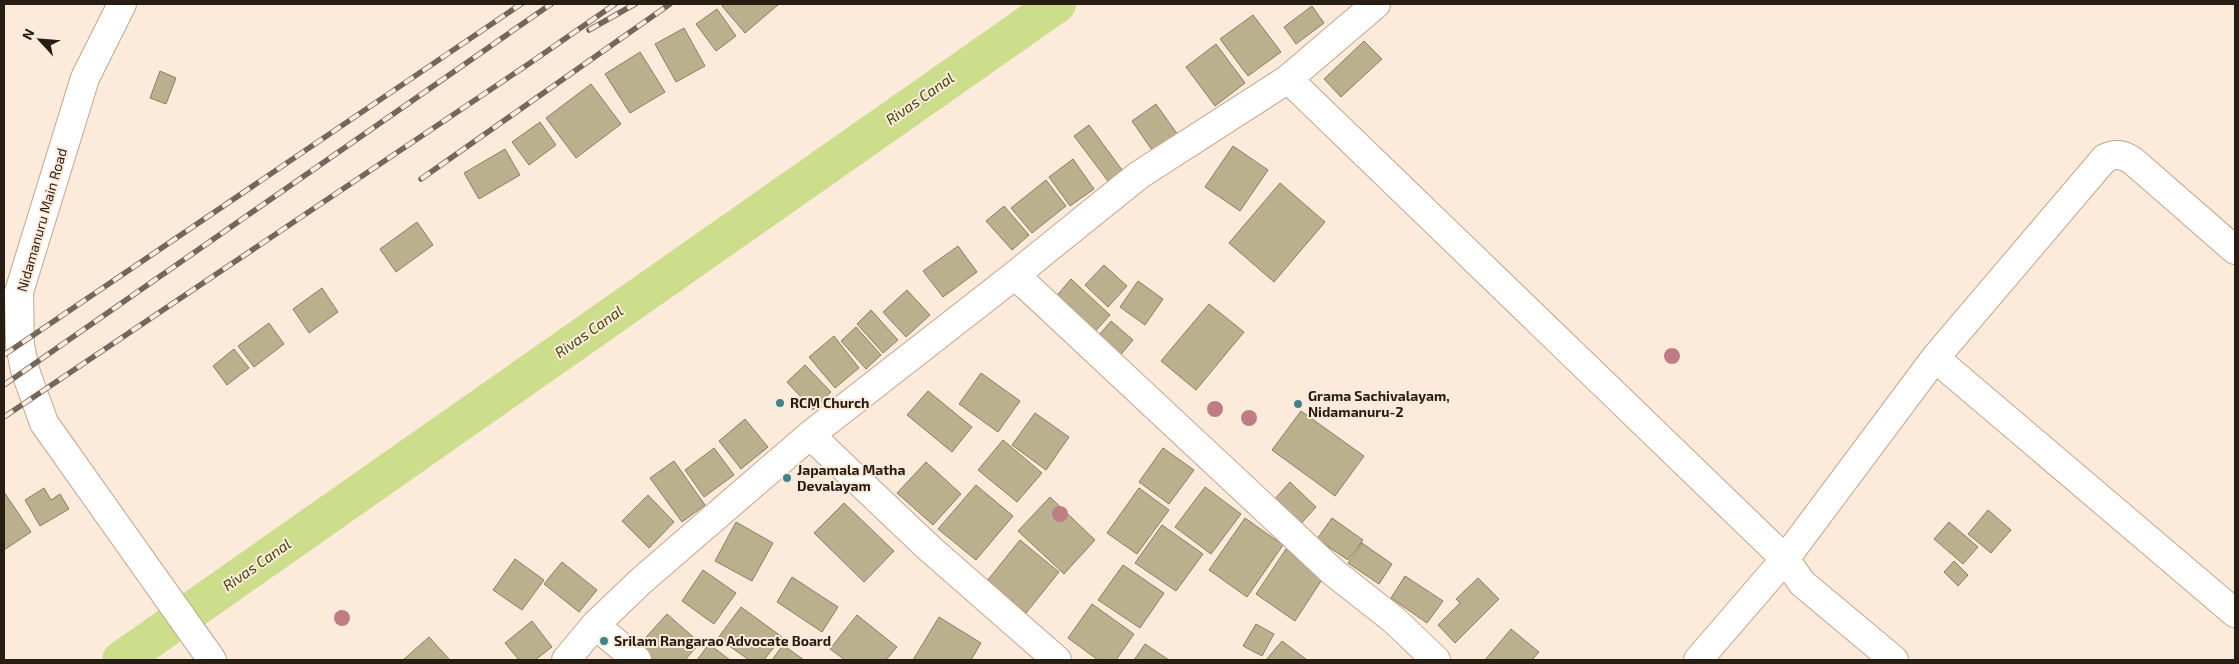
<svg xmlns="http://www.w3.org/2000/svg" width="2239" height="664" font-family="'Exo 2',sans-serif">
	<rect width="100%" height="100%" fill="#fcebdb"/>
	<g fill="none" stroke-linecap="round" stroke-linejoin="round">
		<path stroke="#ccde8b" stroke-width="38" d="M121 660 1057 4"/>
	</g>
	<path fill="#bbb08e" stroke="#8a7f5f" d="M725 4H779L745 33 722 6Z
		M1312 6 1324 23 1296 44 1284 27Z
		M717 9 736 36 716 51 696 24Z
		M1253 15 1281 52 1248 76 1220 39Z
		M684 28 705 66 676 82 655 44Z
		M1364 41 1382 59 1341 97 1324 79Z
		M1216 44 1245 83 1215 106 1186 67Z
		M640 52 665 92 630 113 605 74Z
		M160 71 176 78 166 104 150 98Z
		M591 84 621 124 576 158 546 118Z
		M1156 104 1178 135 1154 153 1132 121Z
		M540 122 556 145 529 165 512 142Z
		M1089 125 1125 174 1111 185 1074 136Z
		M1233 146 1268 170 1240 211 1205 187Z
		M505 149 520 175 479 199 464 173Z
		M1073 159 1094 189 1070 206 1049 177Z
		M1046 180 1066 206 1032 233 1011 208Z
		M1280 183 1325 222 1274 282 1229 243Z
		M1004 206 1029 235 1012 250 986 221Z
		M417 222 433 245 396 272 380 249Z
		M958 246 977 272 943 297 923 271Z
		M1104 265 1127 286 1108 307 1085 285Z
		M1071 279 1110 315 1092 335 1053 300Z
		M1138 281 1163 299 1145 325 1120 307Z
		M322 288 338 312 309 333 293 309Z
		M907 290 930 315 906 337 883 312Z
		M1209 304 1244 332 1196 390 1161 361Z
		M871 310 898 340 883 353 857 324Z
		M1111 321 1133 340 1117 359 1095 340Z
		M269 323 284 344 254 367 238 346Z
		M856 327 881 355 866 369 841 341Z
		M834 336 859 368 835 388 809 357Z
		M234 349 249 368 227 385 213 366Z
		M805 365 831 392 813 410 787 382Z
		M981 373 1020 401 998 432 959 404Z
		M928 391 972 427 952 452 907 415Z
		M1301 411 1364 456 1335 496 1272 450Z
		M1035 413 1069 437 1046 470 1012 445Z
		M745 419 768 447 741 469 719 441Z
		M1003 440 1042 473 1017 502 978 470Z
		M714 448 734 475 704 497 685 470Z
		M1163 448 1194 470 1169 504 1139 482Z
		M674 461 705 505 682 522 650 478Z
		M926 462 961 494 933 525 897 493Z
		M1290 482 1316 507 1299 526 1273 501Z
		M976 485 1013 516 976 560 938 529Z
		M1205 487 1241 514 1211 554 1175 527Z
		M44 488 51 500 60 494 69 509 40 526 25 500Z
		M1139 488 1169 510 1137 554 1107 533Z
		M4 492 31 532 4 550Z
		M648 495 674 522 649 548 622 521Z
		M1050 497 1095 540 1064 574 1018 531Z
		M844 503 894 551 864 582 814 533Z
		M1988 510 2011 530 1991 553 1968 534Z
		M1245 518 1283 545 1247 597 1209 570Z
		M1332 518 1363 540 1348 560 1317 539Z
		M736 522 773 543 752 581 715 561Z
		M1949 522 1978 547 1963 564 1934 539Z
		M1162 525 1203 554 1176 591 1135 563Z
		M1020 540 1059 572 1026 613 987 581Z
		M1362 543 1392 564 1379 584 1348 563Z
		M1286 549 1325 575 1295 621 1256 594Z
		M515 559 544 580 522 610 493 590Z
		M1954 561 1968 575 1958 586 1944 572Z
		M562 562 597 590 579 612 544 584Z
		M1123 565 1164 593 1140 628 1098 600Z
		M703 570 736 593 714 624 682 601Z
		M1405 576 1443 601 1427 623 1391 598Z
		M792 577 838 607 822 632 777 602Z
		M1478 578 1499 599 1455 643 1438 625 1460 603 1456 599Z
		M1092 604 1134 634 1116 660H1098L1068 638Z
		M741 607 782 637 764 660H749L718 638Z
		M667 614 700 643 685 660H654L638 646Z
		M857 615 897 647 886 660H845L830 649Z
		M939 617 981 643 971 660H913Z
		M532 621 552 647 535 660H519L505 643Z
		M1256 624 1274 634 1262 656 1243 646Z
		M1511 629 1539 652 1532 660H1485Z
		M429 637 450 660H403Z
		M1282 641 1307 660H1266Z
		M709 644 730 660H697Z
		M1145 644 1169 660H1134Z
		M783 645 804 660H772Z"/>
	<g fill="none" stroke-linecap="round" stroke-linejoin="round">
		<g stroke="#c2a68d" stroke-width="30">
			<path id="minor" d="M1288 79 1785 559 1802 583 1894 660
				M1015 275 1333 572 1394 620 1436 660
				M1935 358 2235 613
				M810 435 929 548 1057 660
				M595 625 637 660
				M566 660 595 625 641 581 810 435 1015 275 1139 175 1288 79 1376 4
				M1698 660 1785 559 1935 358 2105 158C2116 153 2122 154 2133 161L2235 250"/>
		</g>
		<g stroke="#c2a68d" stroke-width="30">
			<path id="major" d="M122 4 85 78 19 292 20 345 25 370 44 423 212 660"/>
		</g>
		<use href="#minor" stroke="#fff" stroke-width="28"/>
		<use href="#major" stroke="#fff" stroke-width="28"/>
		<g stroke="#73665a" stroke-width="5.5">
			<path id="rail" d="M589 30 635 4
				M421 179 670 4
				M4 355 521 4
				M4 385 551 4
				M4 417 530 63 615 4"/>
		</g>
		<use href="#rail" stroke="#fcebdb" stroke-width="4" stroke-dasharray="11" stroke-linecap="butt"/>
	</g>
	<g fill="#be7d85">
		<circle cx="1672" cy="356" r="8"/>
		<circle cx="1215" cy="409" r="8"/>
		<circle cx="1249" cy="418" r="8"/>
		<circle cx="1060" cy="514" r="8"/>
		<circle cx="342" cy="618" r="8"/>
	</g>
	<g fill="#3e868b" stroke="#fcebdb" stroke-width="2">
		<circle cx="780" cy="403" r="5"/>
		<circle cx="1298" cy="404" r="5"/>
		<circle cx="787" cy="478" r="5"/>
		<circle cx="604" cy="641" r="5"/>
	</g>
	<g text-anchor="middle" stroke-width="4" stroke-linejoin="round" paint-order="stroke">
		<g font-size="14" fill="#271d13" stroke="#fcebdb">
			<text transform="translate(42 220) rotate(-74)" y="5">Nidamanuru Main Road</text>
		</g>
		<g font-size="14" font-weight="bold" fill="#271d13" stroke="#fcebdb" text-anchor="start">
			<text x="1308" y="401">Grama Sachivalayam,<tspan x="1308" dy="16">Nidamanuru-2</tspan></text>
			<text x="790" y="408">RCM Church</text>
			<text x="797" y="475">Japamala Matha<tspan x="797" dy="16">Devalayam</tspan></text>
			<text x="614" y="646">Srilam Rangarao Advocate Board</text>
		</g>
		<g font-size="15" font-style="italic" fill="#3e490a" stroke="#fcebdb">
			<text transform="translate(920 99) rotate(-35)" y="5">Rivas Canal</text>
			<text transform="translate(589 332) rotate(-35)" y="5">Rivas Canal</text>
			<text transform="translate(257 565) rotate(-35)" y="5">Rivas Canal</text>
		</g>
	</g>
	<rect width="2239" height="664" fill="none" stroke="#271d13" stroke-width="10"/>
	<g transform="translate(40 40) rotate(296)" stroke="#fcebdb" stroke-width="4" paint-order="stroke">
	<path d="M0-4L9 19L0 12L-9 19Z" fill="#271d13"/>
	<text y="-8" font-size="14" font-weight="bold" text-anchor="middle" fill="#271d13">N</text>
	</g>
</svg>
